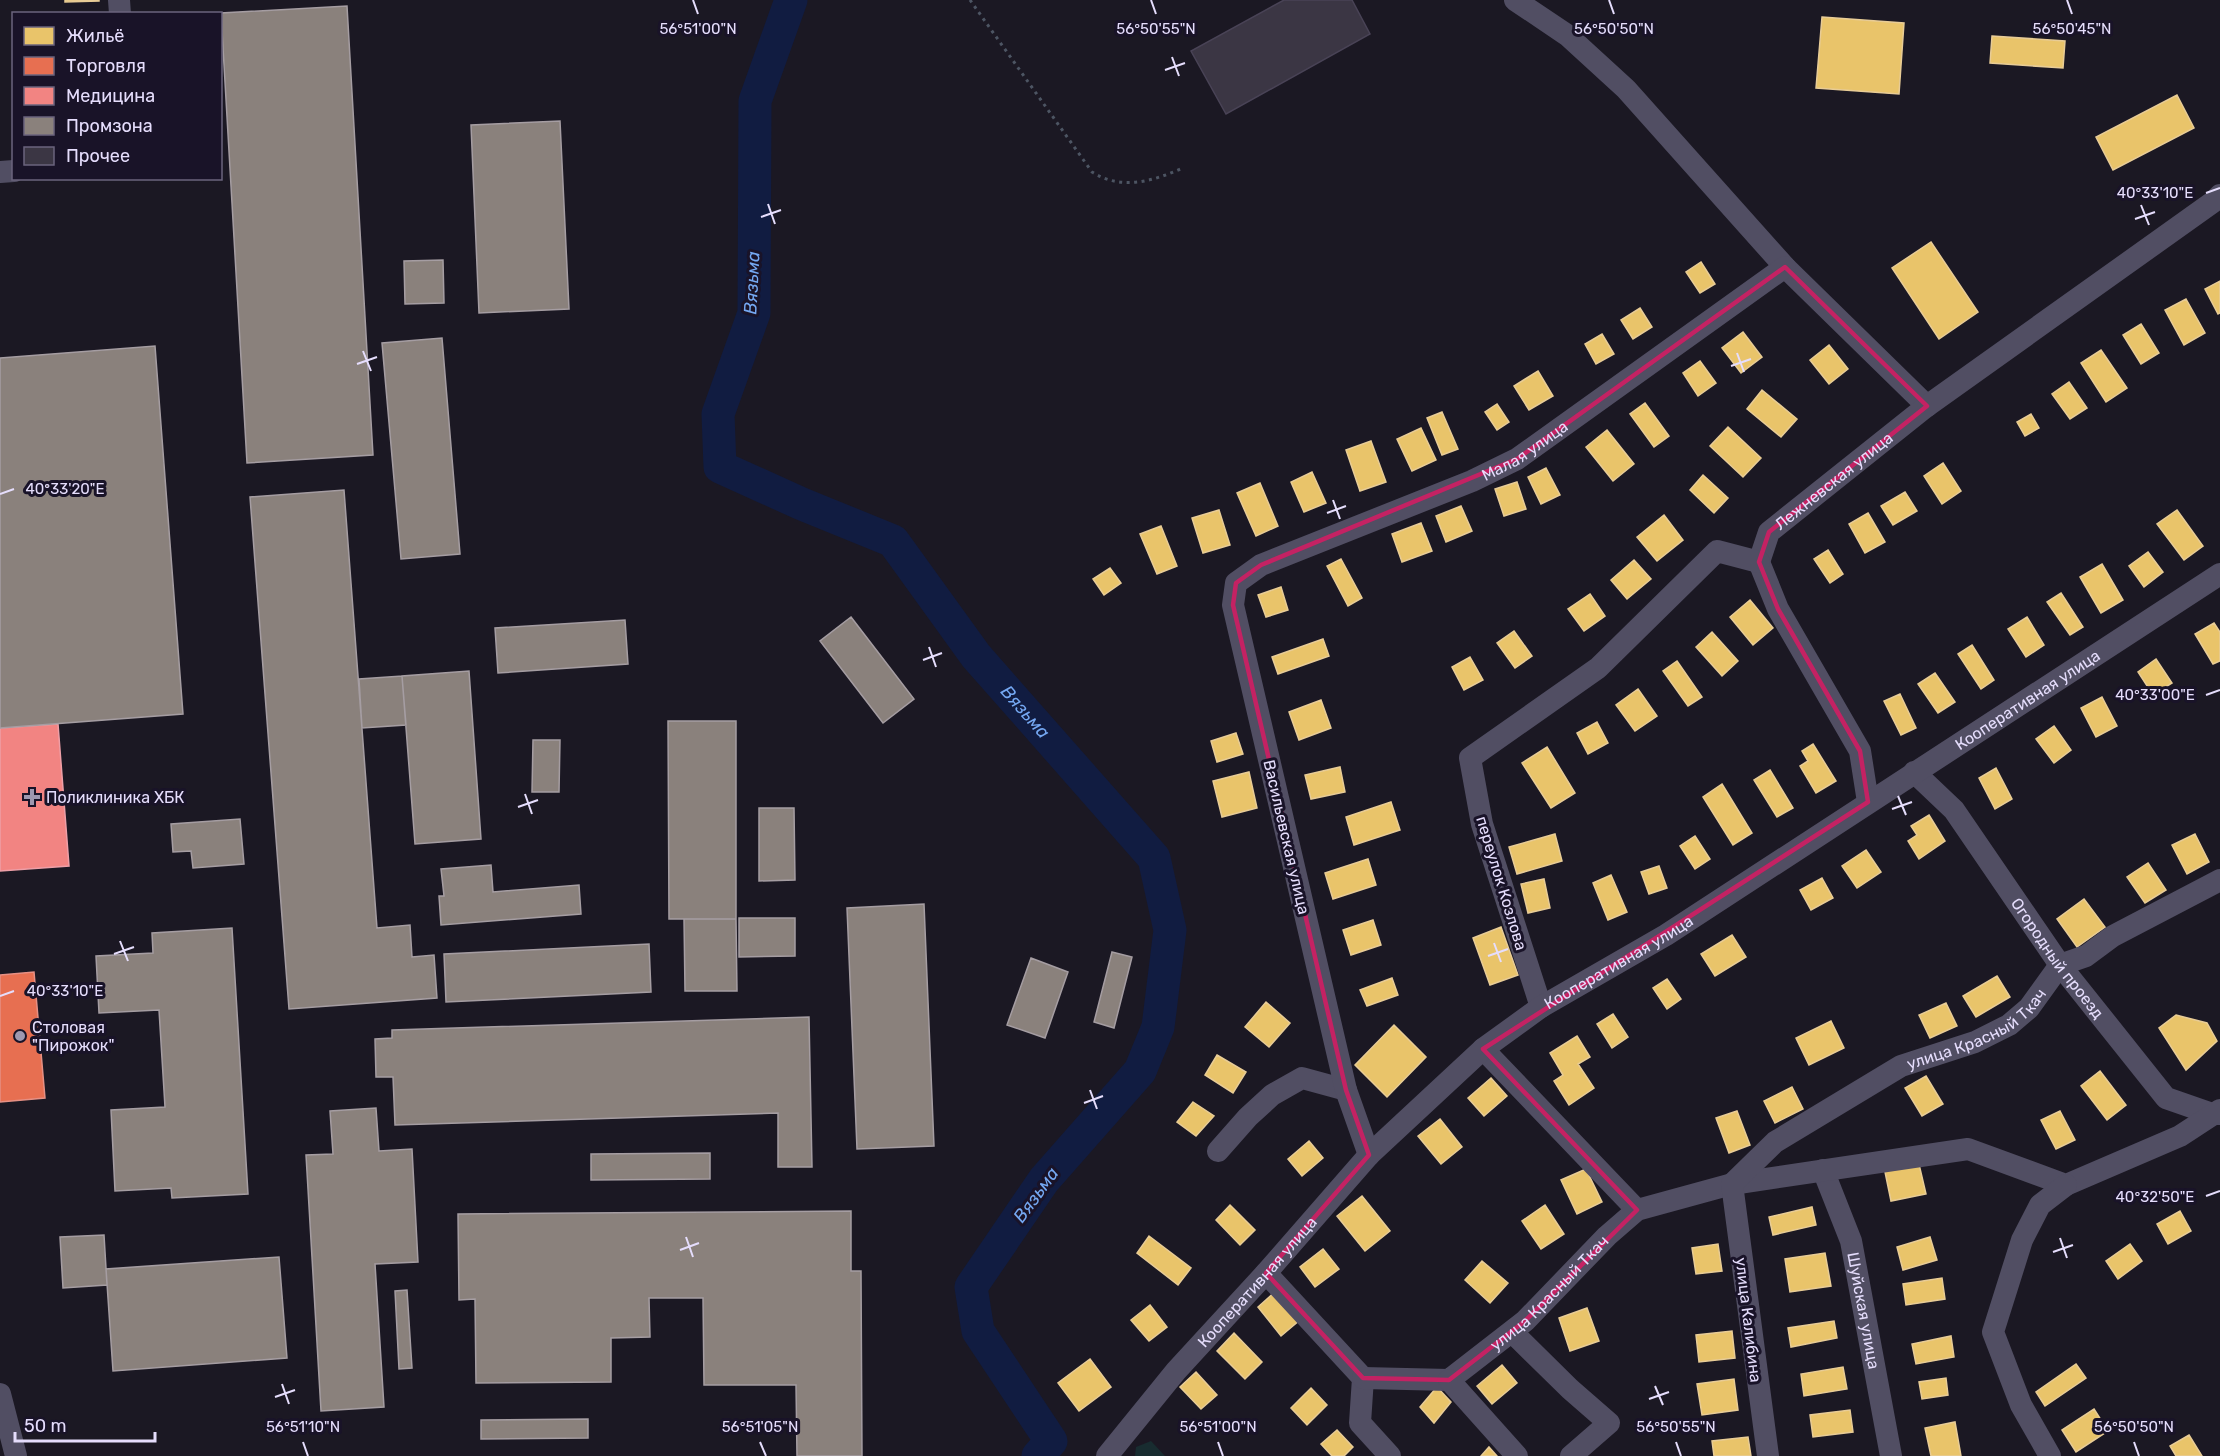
<svg xmlns="http://www.w3.org/2000/svg" width="2220" height="1456" font-family="Rubik,sans-serif">
	<rect width="100%" height="100%" fill="#1b1823"/>
	<path fill="#182c30" d="M1151 1441 1165 1456H1135L1136 1447Z"/>
	<path fill="#e9c46a" stroke="#e8cc96" stroke-width="1.5" d="M65 0H99V1L65 2Z
		M1822 17 1904 23 1899 94 1816 88Z
		M1992 36 2065 41 2063 68 1990 63Z
		M2177 95 2194 128 2113 170 2096 137Z
		M1931 242 1978 312 1939 339 1892 268Z
		M1701 262 1715 284 1700 293 1686 272Z
		M2220 281V313L2218 314 2205 289Z
		M2186 299 2205 333 2184 345 2165 310Z
		M1640 308 1652 327 1633 339 1621 320Z
		M2141 324 2159 353 2141 364 2123 335Z
		M1743 332 1762 357 1741 373 1722 348Z
		M1602 334 1614 354 1596 364 1585 344Z
		M1829 345 1848 369 1829 384 1810 360Z
		M2101 350 2127 388 2106 402 2081 363Z
		M1700 361 1716 383 1698 396 1683 373Z
		M1538 371 1553 396 1529 410 1514 386Z
		M2069 382 2087 408 2070 419 2052 394Z
		M1762 390 1797 419 1781 437 1747 409Z
		M1645 403 1669 436 1654 447 1630 414Z
		M1497 404 1509 422 1497 430 1485 412Z
		M1442 412 1458 449 1442 455 1427 418Z
		M2031 414 2039 428 2025 436 2017 422Z
		M1728 427 1761 458 1743 477 1710 446Z
		M1421 428 1436 460 1412 471 1397 439Z
		M1607 430 1634 464 1613 481 1586 447Z
		M1371 441 1386 482 1360 491 1346 450Z
		M1943 463 1961 491 1942 504 1924 476Z
		M1546 468 1560 495 1541 504 1528 477Z
		M1312 472 1326 503 1304 512 1291 482Z
		M1703 475 1728 498 1714 513 1690 490Z
		M1517 482 1526 509 1504 516 1495 489Z
		M1260 483 1278 526 1256 536 1237 493Z
		M1905 492 1917 511 1893 525 1881 506Z
		M1461 506 1472 531 1446 542 1436 516Z
		M1219 510 1230 545 1203 553 1192 518Z
		M2177 510 2203 546 2184 560 2157 524Z
		M1868 513 1885 542 1865 553 1849 524Z
		M1664 515 1683 540 1657 561 1637 537Z
		M1421 523 1432 551 1402 562 1392 534Z
		M1161 526 1177 566 1157 574 1140 534Z
		M1828 550 1843 574 1830 583 1814 559Z
		M2148 552 2163 572 2144 587 2129 566Z
		M1341 559 1362 598 1348 606 1327 566Z
		M1634 560 1651 579 1627 599 1611 580Z
		M2102 564 2123 600 2101 613 2080 577Z
		M1110 568 1121 583 1104 595 1093 579Z
		M1281 587 1288 610 1266 617 1258 595Z
		M2061 593 2083 627 2070 635 2047 602Z
		M1590 594 1605 616 1584 631 1568 609Z
		M1750 600 1773 628 1753 645 1730 617Z
		M2027 617 2044 645 2026 657 2008 629Z
		M2214 623 2220 632V661L2213 664 2195 634Z
		M1514 631 1532 656 1515 668 1497 643Z
		M1712 632 1738 661 1722 676 1696 647Z
		M1323 639 1329 656 1278 674 1272 657Z
		M1972 645 1994 680 1981 689 1958 654Z
		M1470 657 1483 680 1464 690 1452 667Z
		M2156 659 2172 683 2153 695 2138 672Z
		M1677 661 1702 697 1688 706 1663 671Z
		M1935 673 1955 702 1938 713 1918 684Z
		M1638 689 1657 716 1635 731 1616 705Z
		M1900 694 1916 728 1901 735 1884 701Z
		M2102 697 2117 726 2096 737 2081 708Z
		M1321 700 1331 728 1299 740 1289 712Z
		M1597 722 1608 743 1588 754 1577 733Z
		M2054 726 2071 750 2054 763 2036 739Z
		M1236 733 1243 754 1217 762 1211 741Z
		M1813 744 1836 781 1816 793 1800 766 1808 761 1802 751Z
		M1547 747 1575 793 1551 808 1522 763Z
		M1340 767 1345 792 1311 799 1305 775Z
		M1996 768 2012 799 1995 809 1979 778Z
		M1770 770 1793 808 1777 817 1754 780Z
		M1249 772 1257 808 1222 817 1213 781Z
		M1722 784 1752 833 1733 845 1703 797Z
		M1391 802 1400 830 1354 845 1346 817Z
		M1929 815 1945 841 1919 859 1908 841 1917 835 1911 826Z
		M1555 834 1562 861 1517 874 1509 847Z
		M2195 834 2209 862 2187 874 2172 845Z
		M1695 836 1710 859 1695 869 1680 846Z
		M1866 850 1881 872 1857 888 1842 866Z
		M1368 859 1376 885 1333 899 1325 873Z
		M2148 863 2166 890 2145 903 2127 877Z
		M1659 866 1667 888 1649 894 1641 872Z
		M1611 875 1627 912 1608 920 1593 883Z
		M1822 878 1833 898 1811 910 1800 890Z
		M1544 879 1550 908 1528 913 1521 884Z
		M2084 899 2105 927 2077 947 2057 919Z
		M1373 920 1381 945 1351 955 1343 930Z
		M1501 927 1518 975 1490 985 1473 938Z
		M1732 935 1746 957 1715 976 1701 954Z
		M1997 976 2010 997 1976 1017 1963 996Z
		M1392 978 1398 995 1367 1006 1360 990Z
		M1667 979 1681 999 1667 1009 1653 988Z
		M1266 1002 1290 1023 1269 1047 1245 1027Z
		M1946 1003 1957 1026 1930 1038 1919 1015Z
		M1613 1014 1628 1037 1612 1048 1597 1024Z
		M2176 1015 2207 1023 2217 1041 2186 1070 2159 1028Z
		M1831 1021 1844 1048 1809 1065 1796 1038Z
		M1394 1025 1426 1057 1387 1097 1355 1065Z
		M1577 1036 1590 1057 1578 1064 1594 1088 1569 1105 1554 1081 1563 1075 1550 1053Z
		M1217 1055 1246 1072 1233 1093 1205 1075Z
		M2100 1071 2126 1105 2107 1120 2081 1086Z
		M1926 1076 1943 1104 1922 1116 1905 1088Z
		M1491 1078 1507 1096 1484 1116 1468 1098Z
		M1792 1087 1803 1109 1775 1123 1764 1101Z
		M1193 1102 1214 1116 1196 1136 1177 1122Z
		M1737 1111 1750 1145 1729 1153 1716 1118Z
		M2060 1111 2075 1140 2056 1149 2041 1120Z
		M1440 1119 1462 1147 1441 1164 1418 1136Z
		M1309 1141 1323 1158 1302 1176 1288 1159Z
		M1918 1160 1926 1194 1891 1201 1884 1167Z
		M1586 1169 1602 1202 1577 1214 1561 1180Z
		M1362 1196 1390 1231 1365 1251 1337 1216Z
		M1230 1205 1255 1230 1240 1245 1216 1220Z
		M1545 1205 1564 1234 1541 1249 1522 1221Z
		M1812 1207 1816 1225 1773 1235 1769 1217Z
		M2180 1211 2191 1231 2168 1244 2157 1224Z
		M1149 1236 1191 1268 1178 1285 1137 1253Z
		M1930 1237 1937 1260 1903 1270 1897 1247Z
		M1718 1244 1722 1271 1696 1274 1692 1248Z
		M2130 1244 2142 1261 2118 1279 2106 1261Z
		M1323 1249 1339 1269 1315 1287 1300 1267Z
		M1825 1253 1831 1286 1790 1292 1785 1259Z
		M1482 1261 1508 1283 1490 1303 1465 1280Z
		M1942 1278 1945 1299 1906 1305 1903 1284Z
		M1276 1291 1300 1320 1281 1336 1258 1307Z
		M1150 1305 1167 1327 1149 1341 1131 1320Z
		M1587 1308 1599 1341 1570 1351 1559 1318Z
		M1834 1321 1837 1338 1791 1347 1788 1328Z
		M1732 1331 1735 1358 1699 1362 1696 1335Z
		M1234 1333 1262 1362 1245 1379 1217 1351Z
		M1951 1336 1954 1357 1916 1364 1912 1344Z
		M1090 1359 1111 1387 1079 1411 1058 1383Z
		M2076 1364 2086 1378 2045 1406 2036 1392Z
		M1502 1365 1517 1383 1492 1404 1477 1386Z
		M1843 1367 1847 1389 1804 1396 1801 1374Z
		M1196 1372 1217 1395 1201 1409 1180 1387Z
		M1946 1378 1948 1395 1922 1399 1919 1382Z
		M1734 1379 1738 1410 1702 1415 1697 1384Z
		M1437 1387 1451 1402 1434 1423 1420 1407Z
		M1311 1388 1327 1405 1307 1425 1291 1408Z
		M2094 1409 2108 1431 2076 1452 2062 1430Z
		M1850 1410 1853 1432 1813 1437 1810 1415Z
		M1955 1422 1961 1456H1931L1925 1428Z
		M1337 1430 1353 1447 1344 1456H1332L1321 1444Z
		M2189 1435 2202 1456H2176L2170 1446Z
		M1748 1437 1751 1456H1714L1712 1441Z
		M1489 1447 1497 1456H1481Z"/>
	<path fill="#e76f51" stroke="#e69084" stroke-width="1.5" d="M34 972 45 1098 0 1102V975Z"/>
	<path fill="#f28482" stroke="#ee9fa7" stroke-width="1.5" d="M58 724 69 866 0 871V728Z"/>
	<path fill="#8a817c" stroke="#a59da2" stroke-width="1.5" d="M347 6 373 455 247 463 221 13Z
		M560 121 569 309 479 313 471 125Z
		M443 260 444 303 405 304 404 261Z
		M442 338 460 554 401 559 382 343Z
		M155 346 183 714 0 728V358Z
		M344 490 377 928 410 925 412 957 434 955 437 998 289 1009 250 497Z
		M851 617 914 699 883 723 820 641Z
		M625 620 628 664 498 673 495 628Z
		M469 671 481 839 415 844 402 676Z
		M402 676 406 725 362 728 359 679Z
		M668 721H736V919H669Z
		M533 740H560L559 792H532Z
		M759 808H794L795 880 759 881Z
		M240 819 244 864 193 868 191 851 173 852 171 824Z
		M491 865 493 892 579 885 581 914 441 925 439 896H444L441 869Z
		M924 904 934 1146 857 1149 847 908Z
		M739 918H795V956L739 957Z
		M684 919H736L737 991H685Z
		M232 928 248 1194 172 1198 171 1188 115 1191 111 1110 165 1107 159 1010 99 1013 96 956 153 953 152 933Z
		M649 944 651 992 446 1002 444 954Z
		M1112 952 1132 957 1114 1028 1094 1022Z
		M1031 958 1068 972 1045 1038 1007 1025Z
		M809 1017 812 1167H778V1113L395 1125 393 1077H376L375 1039 392 1038V1030Z
		M376 1108 379 1151 412 1149 418 1262 375 1264 384 1407 321 1411 306 1155 333 1154 330 1111Z
		M710 1153V1179L591 1180V1154Z
		M851 1211V1271H861L862 1456H797L796 1385H704L703 1298H649L650 1337 611 1338V1382L476 1383 475 1299 459 1300 458 1214Z
		M104 1235 107 1285 63 1288 60 1237Z
		M279 1257 287 1358 113 1371 106 1269Z
		M407 1290 412 1368 399 1369 395 1291Z
		M588 1419V1438L481 1439V1420Z"/>
	<g fill="none" stroke-linecap="round" stroke-linejoin="round">
		<path stroke="#111c41" stroke-width="33" id="s1" d="M791 0 755 101 754 313 718 414 720 467 802 504 893 541 976 656 1154 858 1170 930 1158 1027 1140 1071 1044 1180 971 1287 978 1331 1051 1441 1038 1456"/>
	</g>
	<path fill="#3b3644" stroke="#494356" stroke-width="1.5" d="M1284 0H1352L1370 34 1226 114 1191 51Z"/>
	<g fill="none" stroke-linecap="round" stroke-linejoin="round">
		<path stroke="#4d5563" stroke-width="3" stroke-dasharray="3 4.5" stroke-linecap="butt" d="M970 0 1092 172C1122 191 1153 181 1183 168"/>
		<g stroke="#514e63" stroke-width="22">
			<path d="M119 0 120 14"/>
			<path d="M1515 0 1567 35 1626 89 1785 267 1927 406"/>
			<path d="M0 172 14 171"/>
			<path id="s2" d="M1759 562 1769 532 1927 406 2213 202 2220 195"/>
			<path d="M1759 562 1778 609 1860 751 1868 802"/>
			<path id="s3" d="M1914 772 1954 810 2060 965 2166 1098 2212 1114H2220"/>
			<path d="M1541 1007 1482 824 1470 758 1598 668 1717 551 1759 562"/>
			<path d="M1483 1049 1637 1210"/>
			<path d="M1218 1151 1248 1117 1272 1095 1302 1078 1346 1090"/>
			<path id="s4" d="M1369 1155 1346 1090 1233 605 1236 583 1261 565 1472 481 1517 459 1785 267"/>
			<path id="s5" d="M1823 1170 1851 1241 1891 1456"/>
			<path d="M1266 1273 1363 1378 1360 1423 1390 1456"/>
			<path d="M1512 1332 1570 1389 1609 1423 1571 1456"/>
			<path id="s6" d="M1363 1378 1449 1380 1525 1321 1607 1236 1637 1210 1732 1184 1968 1149 2066 1185 2180 1136 2220 1110"/>
			<path d="M1449 1380 1517 1456"/>
			<path d="M0 1394 16 1456"/>
			<path id="s7" d="M1107 1456 1176 1371 1266 1273 1369 1155 1483 1049 1541 1007 1666 935 2220 574"/>
			<path id="s8" d="M1768 1456 1732 1184 1775 1142 1901 1066 1975 1042 2009 1025 2029 1008 2060 965 2086 956 2113 936 2220 880"/>
			<path d="M2050 1456 2021 1405 1993 1332 2022 1240 2040 1205 2066 1185"/>
		</g>
	</g>
	<path fill="none" stroke="#c42263" stroke-width="4.5" stroke-linejoin="round" d="M1785 267 1927 406 1769 532 1759 562 1778 609 1860 751 1868 802 1483 1049 1637 1210 1525 1321 1449 1380 1363 1378 1266 1273 1369 1155 1346 1090 1233 605 1236 583 1261 565 1517 459Z"/>
	<path fill="none" stroke="#e5ddfc" stroke-width="2" d="M693 0 698 14M1151 0 1156 14M1609 0 1614 14M2067 0 2072 14M1172 57 1179 76M1165 70 1185 63M2206 193 2220 188M768 204 775 224M2141 205 2149 225M761 217 781 210M2135 219 2155 212M363 351 371 371M1737 353 1744 372M357 364 377 357M1731 366 1751 359M0 494 14 489M1333 500 1340 519M1327 513 1346 506M929 647 936 667M923 660 942 653M2206 695 2220 690M525 794 532 814M1898 796 1906 815M518 807 538 800M1892 809 1912 802M120 941 128 961M1494 943 1501 962M114 954 134 947M1488 956 1508 949M0 996 14 991M1090 1090 1097 1109M1084 1103 1103 1096M2206 1196 2220 1191M686 1237 693 1257M2060 1238 2067 1258M680 1250 699 1243M2053 1252 2073 1245M282 1384 289 1404M1655 1386 1663 1405M275 1397 295 1390M1649 1399 1669 1392M303 1442 308 1456M760 1442 766 1456M1218 1442 1223 1456M1676 1442 1681 1456M2134 1442 2139 1456"/>
	<g fill="#9e98b0" stroke="#191328" stroke-width="2">
		<path d="M29 788h6v6h6v6h-6v6h-6v-6h-6v-6h6z"/>
		<circle cx="20" cy="1036" r="6"/>
	</g>
	<g text-anchor="middle" stroke-width="6" stroke-linejoin="round" paint-order="stroke">
		<g font-size="16" fill="#e5ddfc" stroke="#191328">
			<text dy="6" stroke="none"><textPath href="#s4" startOffset="908">Малая улица</textPath></text>
			<text dy="6" stroke="none"><textPath href="#s2" startOffset="114">Лежневская улица</textPath></text>
			<text dy="6" stroke="none"><textPath href="#s7" startOffset="1202">Кооперативная улица</textPath></text>
			<text transform="translate(1287 837) rotate(77)" y="6">Васильевская улица</text>
			<text transform="translate(1502 883) rotate(73)" y="6">переулок Козлова</text>
			<text dy="6" stroke="none"><textPath href="#s3" startOffset="236">Огородный проезд</textPath></text>
			<text dy="6" stroke="none"><textPath href="#s7" startOffset="716">Кооперативная улица</textPath></text>
			<text dy="6" stroke="none"><textPath href="#s8" startOffset="567">улица Красный Ткач</textPath></text>
			<text dy="6" stroke="none"><textPath href="#s7" startOffset="230">Кооперативная улица</textPath></text>
			<text dy="6" stroke="none"><textPath href="#s6" startOffset="219">улица Красный Ткач</textPath></text>
			<text dy="6" stroke="none"><textPath href="#s5" startOffset="147">Шуйская улица</textPath></text>
			<text transform="translate(1749 1320) rotate(83)" y="6">улица Калибина</text>
		</g>
		<g font-size="16" fill="#e5ddfc" stroke="#191328" text-anchor="start">
			<text x="46" y="803">Поликлиника ХБК</text>
			<text x="32" y="1033">Столовая<tspan x="32" dy="18">"Пирожок"</tspan></text>
		</g>
		<g font-size="18" font-style="italic" fill="#75a8f2" stroke="#191328">
			<text transform="translate(752 283) rotate(-87)" y="6">Вязьма</text>
			<text dy="6" stroke="none"><textPath href="#s1" startOffset="884">Вязьма</textPath></text>
			<text transform="translate(1036 1195) rotate(-54)" y="6">Вязьма</text>
		</g>
	</g>
	<g font-size="15" text-anchor="middle" fill="#e5ddfc" stroke="#191328" stroke-width="6" stroke-linejoin="round" paint-order="stroke">
		<text x="698" y="34">56°51'00"N</text>
		<text x="1156" y="34">56°50'55"N</text>
		<text x="1614" y="34">56°50'50"N</text>
		<text x="2072" y="34">56°50'45"N</text>
		<text x="2155" y="198">40°33'10"E</text>
		<text x="65" y="494">40°33'20"E</text>
		<text x="2155" y="700">40°33'00"E</text>
		<text x="65" y="996">40°33'10"E</text>
		<text x="2155" y="1202">40°32'50"E</text>
		<text x="303" y="1432">56°51'10"N</text>
		<text x="760" y="1432">56°51'05"N</text>
		<text x="1218" y="1432">56°51'00"N</text>
		<text x="1676" y="1432">56°50'55"N</text>
		<text x="2134" y="1432">56°50'50"N</text>
	</g>
	<rect x="12" y="12" width="210" height="168" fill="#191328" stroke="#6b647d" stroke-width="1.5"/>
	<rect x="24" y="27" width="30" height="18" fill="#e9c46a" stroke="#6b647d" stroke-width="1.5"/>
	<text x="66" y="42" font-size="18" fill="#e5ddfc">Жильё</text>
	<rect x="24" y="57" width="30" height="18" fill="#e76f51" stroke="#6b647d" stroke-width="1.5"/>
	<text x="66" y="72" font-size="18" fill="#e5ddfc">Торговля</text>
	<rect x="24" y="87" width="30" height="18" fill="#f28482" stroke="#6b647d" stroke-width="1.5"/>
	<text x="66" y="102" font-size="18" fill="#e5ddfc">Медицина</text>
	<rect x="24" y="117" width="30" height="18" fill="#8a817c" stroke="#6b647d" stroke-width="1.5"/>
	<text x="66" y="132" font-size="18" fill="#e5ddfc">Промзона</text>
	<rect x="24" y="147" width="30" height="18" fill="#3b3644" stroke="#6b647d" stroke-width="1.5"/>
	<text x="66" y="162" font-size="18" fill="#e5ddfc">Прочее</text>
	<path d="M15 1432v9h140v-9" fill="none" stroke="#e5ddfc" stroke-width="3"/>
	<text x="24" y="1432" font-size="18" fill="#e5ddfc" stroke="#191328" stroke-width="4.5" paint-order="stroke">50 m</text>
</svg>
